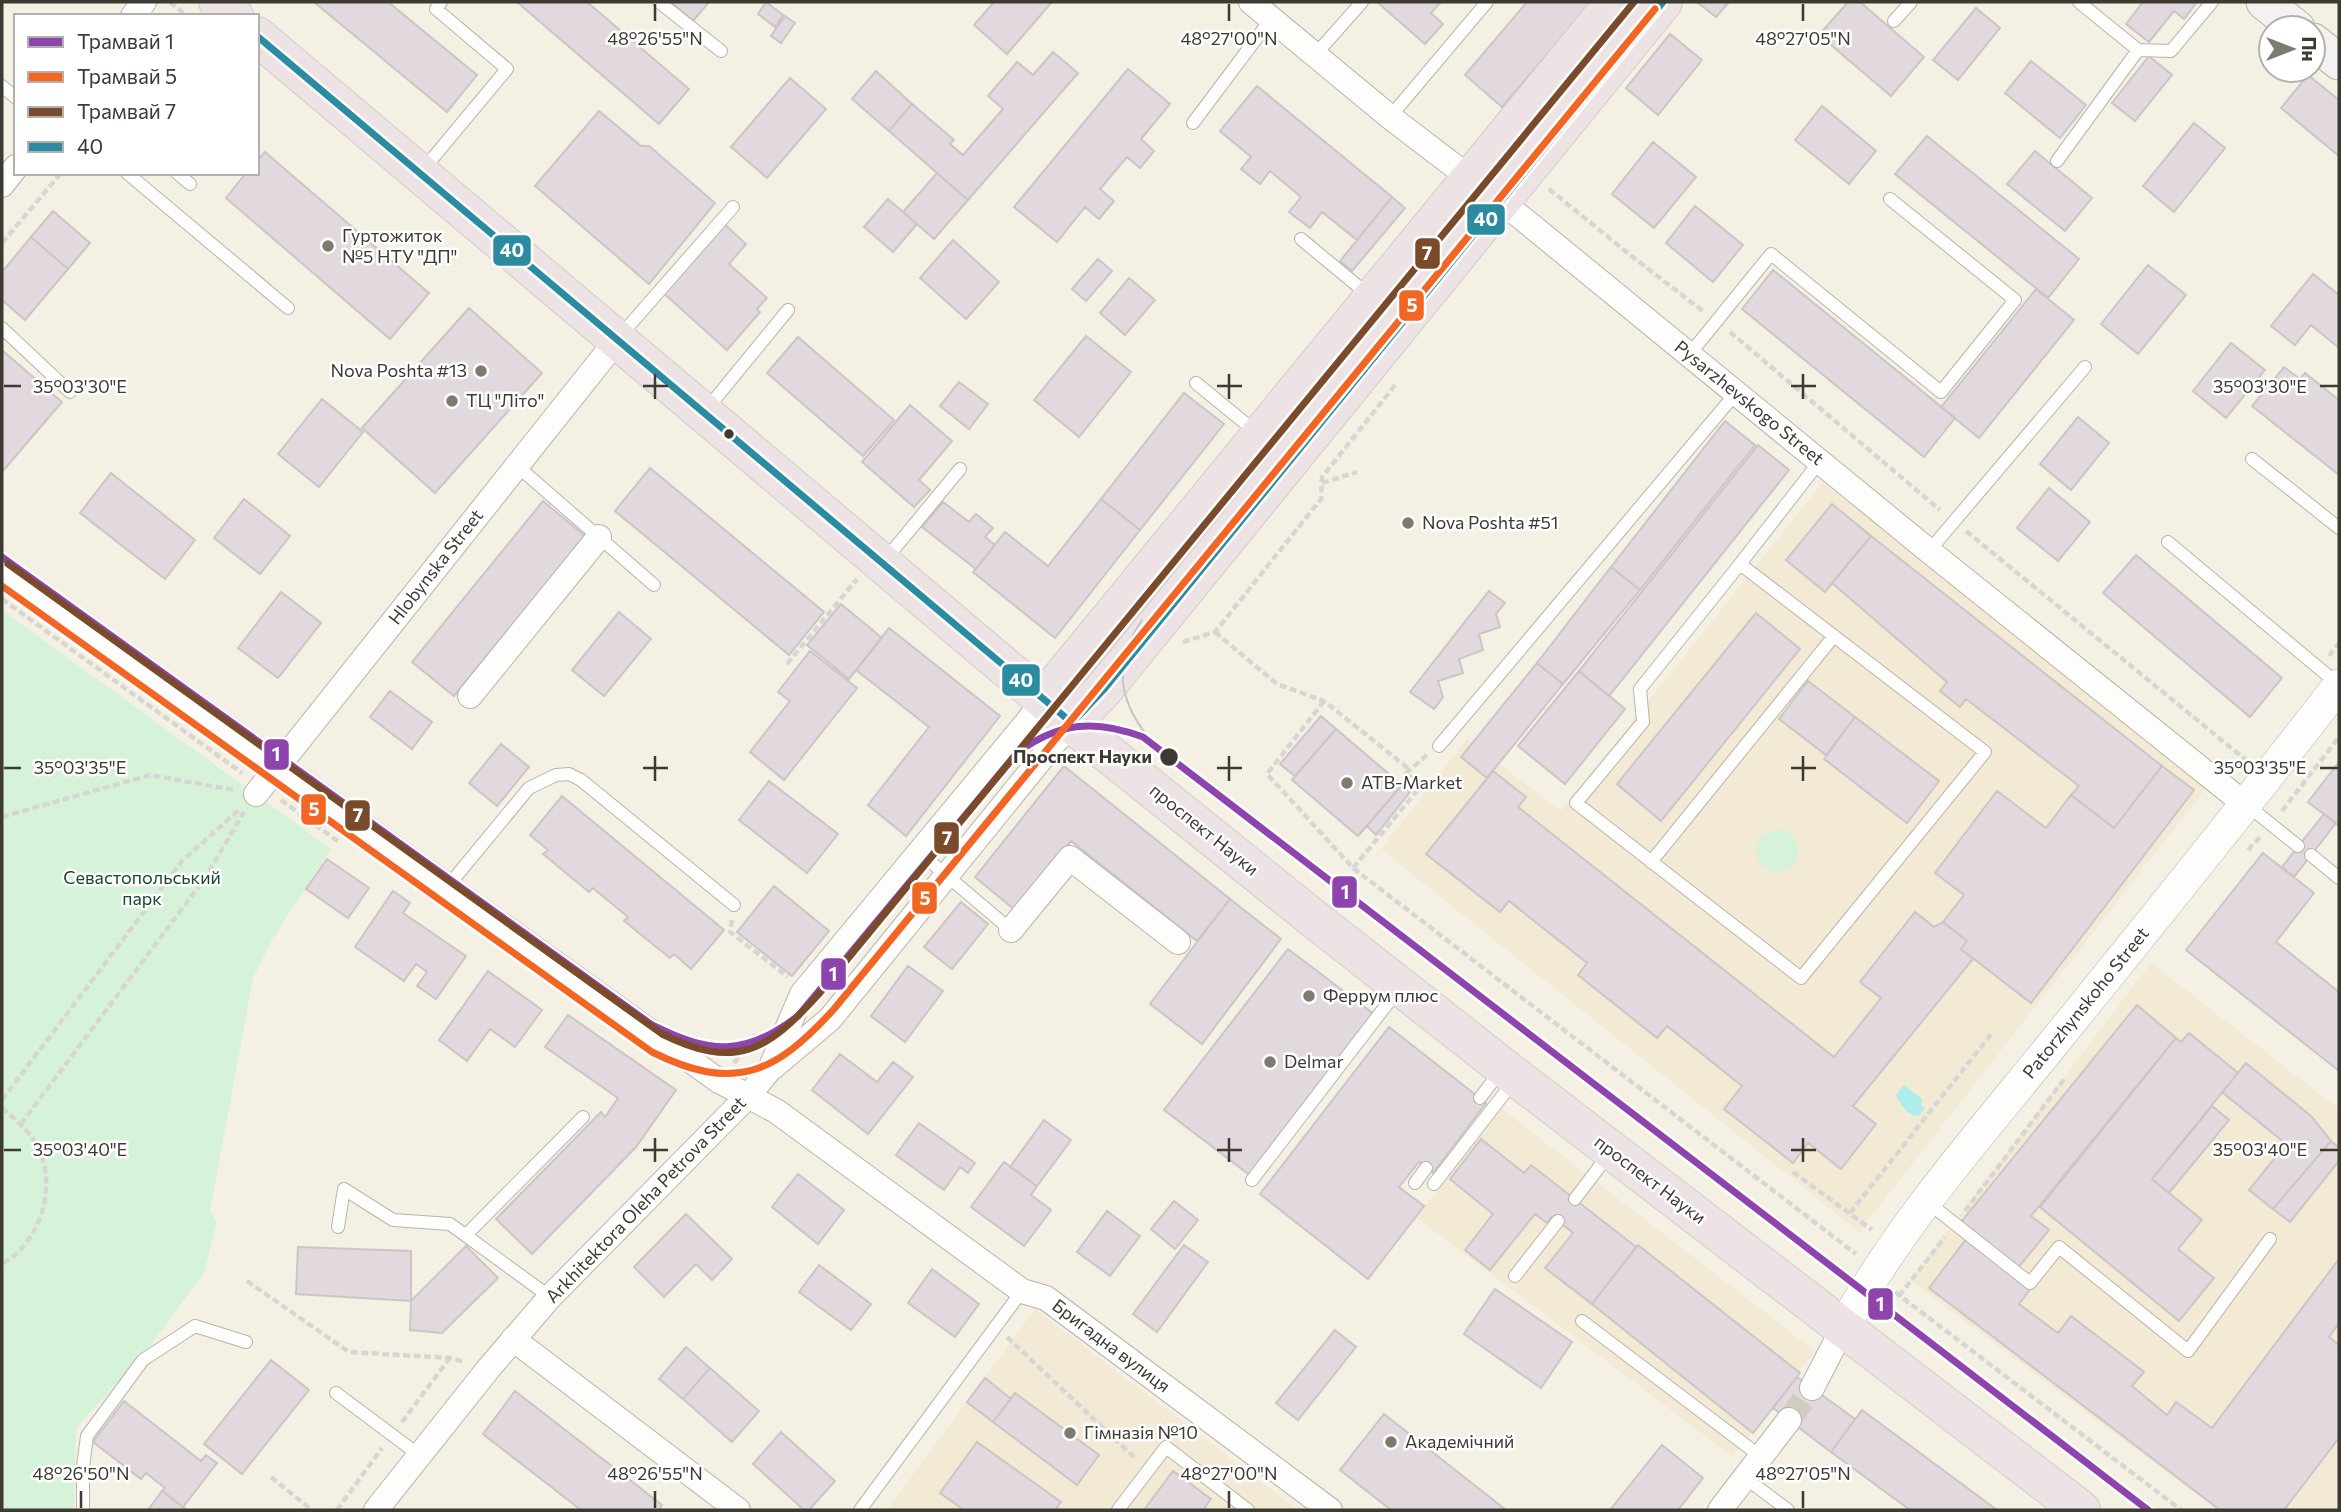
<svg xmlns="http://www.w3.org/2000/svg" width="2341" height="1512" font-family="Commissioner,sans-serif">
	<rect width="100%" height="100%" fill="#f4f0e4"/>
	<path fill="#f2ead5" d="M1823 482 2207 787 1859 1232 1381 849 1467 739 1561 811Z
		M2151 963 2339 1109V1510H2217L1910 1280Z
		M1502 1109 1815 1351 1733 1457 1416 1217Z
		M1035 1309 1298 1510H887Z"/>
	<path fill="#d6f2d8" d="M2 610 331 849 273 938 253 978 210 1211 217 1222 204 1273 147 1350 76 1428 74 1510H2Z
		M1756 851a21 21 0 1 1 42 0a21 21 0 1 1-42 0Z"/>
	<path fill="#adedee" d="M1904 1085 1922 1099 1921 1105 1925 1108 1919 1116C1908 1116 1900 1105 1896 1095Z"/>
	<path fill="#e2d9de" stroke="#cbc6c5" stroke-width="2" d="M314 2H388L477 75 447 112Z
		M517 2H587L689 89 659 124Z
		M671 2H709L693 21Z
		M766 2 783 15 775 27 758 14Z
		M994 2H1052L1007 54 974 25Z
		M1377 2H1441L1431 13 1443 24 1425 44Z
		M1527 2H1592L1502 107 1465 75Z
		M1697 2H1729L1716 17Z
		M1848 2H1860L1924 57 1891 96 1819 35Z
		M2143 2H2197L2184 19 2174 11 2149 42 2126 24Z
		M1976 8 2000 28 1958 80 1933 60Z
		M785 16 795 23 781 43 771 36Z
		M1670 34 1702 60 1658 115 1626 88Z
		M1053 52 1078 73 968 200 889 131 912 104 954 140 950 144 963 155 1003 109 988 96 1017 62 1033 75Z
		M2149 56 2172 75 2135 121 2112 103Z
		M2031 61 2086 105 2060 138 2005 93Z
		M1128 69 1170 104 1141 139 1154 151 1140 168 1127 157 1100 189 1114 201 1099 219 1085 207 1057 242 1014 207Z
		M876 71 912 104 889 131 852 99Z
		M2308 75 2339 100V156L2281 108Z
		M790 78 826 109 767 178 731 147Z
		M1257 86 1392 197 1357 240 1322 212 1310 228 1289 212 1301 197 1270 171 1260 184 1241 169 1251 157 1220 131Z
		M1822 106 1876 151 1849 184 1795 140Z
		M599 111 641 146H649L715 203 649 284 535 186Z
		M2194 123 2225 148 2174 212 2143 186Z
		M1927 136 2079 259 2048 298 1895 174Z
		M1653 142 1696 177 1654 228 1612 194Z
		M2035 151 2092 198 2065 231 2007 184Z
		M265 152 429 293 390 339 226 198 246 173H257V161Z
		M937 173 968 200 934 239 903 212Z
		M1392 197 1405 208 1352 271 1340 261Z
		M888 199 917 224 893 252 864 227Z
		M1695 206 1743 245 1713 282 1666 243Z
		M53 211 90 243 68 269 31 237Z
		M723 223 746 244 729 264 767 298 757 309 760 312 727 350 662 292Z
		M31 237 68 269 25 320 2 300V272Z
		M953 240 999 282 966 319 920 278Z
		M1098 259 1112 271 1086 301 1072 289Z
		M2148 265 2186 295 2138 354 2101 324Z
		M1773 270 1955 418 1924 457 1742 309Z
		M2313 274 2339 295V348L2311 325 2295 345 2271 326Z
		M1129 278 1155 300 1125 335 1100 313Z
		M2036 289 2074 320 1979 438 1941 407Z
		M469 308 542 373 435 493 362 428Z
		M1086 336 1131 372 1079 437 1034 400Z
		M798 337 894 420 863 456 767 373Z
		M2231 343 2265 370 2226 418 2193 391Z
		M2 350 62 402 2 472Z
		M2284 367 2300 379 2305 373 2339 400V475L2252 406Z
		M959 382 988 404 969 429 940 406Z
		M1184 393 1224 424 1140 530 1101 499Z
		M322 399 363 432 319 487 278 454Z
		M910 405 952 441 919 480 930 490 914 507 862 462Z
		M2078 417 2109 443 2071 490 2040 464Z
		M1725 421 1755 445 1640 590 1611 567Z
		M1758 445 1789 470 1609 696 1579 671Z
		M650 468 824 612 789 655 615 511Z
		M111 473 195 540 165 579 80 513Z
		M2049 488 2090 522 2058 561 2017 528Z
		M244 499 290 536 260 574 214 538Z
		M1101 499 1140 530 1055 638 973 572 1005 532 1048 566Z
		M543 501 585 536 454 696 412 662Z
		M943 502 969 522 976 514 993 528 985 537 995 545 976 569 922 527Z
		M1832 504 1871 536 1825 592 1786 560Z
		M1871 536 2162 766 2114 828 2071 795 2079 786 1966 699 1960 707 1940 691 1947 682 1832 583Z
		M2136 555 2282 678 2250 717 2103 593Z
		M1611 567 1640 590 1563 684 1537 663Z
		M1489 591 1505 603 1496 614 1500 627 1479 634 1483 650 1459 659 1463 673 1438 681 1443 697 1434 709 1410 692Z
		M281 592 321 623 278 678 238 648Z
		M841 604 882 638 849 679 807 645Z
		M619 612 651 639 604 696 572 670Z
		M1756 613 1800 649 1661 821 1617 784Z
		M889 628 1000 716 906 836 868 805 929 727 856 670Z
		M810 651 857 688 784 780 750 752 790 701 778 692Z
		M1537 663 1563 684 1487 778 1461 757Z
		M1579 671 1625 709 1565 784 1518 746Z
		M1808 681 1855 717 1826 755 1779 719Z
		M390 691 432 722 412 749 370 717Z
		M1321 716 1336 729 1295 776 1280 764Z
		M1855 717 1939 781 1907 823 1824 759Z
		M1336 729 1402 785 1358 836 1292 780Z
		M501 744 529 767 497 806 469 783Z
		M2339 762V826L2308 802Z
		M1064 766 1230 899 1197 941 1071 841 1015 910 975 877Z
		M2162 766 2194 790 2031 1003 1961 949 1967 941 1943 922 1964 895 1935 873 1997 791 2046 828 2071 795 2114 828Z
		M1493 771 1526 797 1518 807 1834 1057 1881 998 1860 982 1915 912 1934 927 1943 922 1967 941 1961 949 1973 959 1853 1106 1876 1124 1841 1169 1808 1143 1793 1163 1724 1109 1742 1086 1667 1026 1657 1038 1578 975 1587 963 1509 901 1500 912 1426 854Z
		M769 781 838 834 807 873 739 820Z
		M1402 785 1410 792 1376 835 1367 826Z
		M562 796 724 930 691 969 674 954 670 958 624 921 628 917 593 888 589 892 543 854 548 850 530 835Z
		M2324 814 2336 823 2294 877 2282 867Z
		M2263 853 2314 893 2276 942 2339 992V1071L2186 950Z
		M327 859 369 888 348 918 306 889Z
		M774 886 829 931 792 976 737 932Z
		M393 891 410 903 403 913 466 956 436 999 417 986 427 972 416 964 404 981 355 947Z
		M1230 899 1281 939 1202 1044 1150 1004Z
		M961 902 988 924 952 969 924 947Z
		M1288 949 1375 1015 1251 1176 1164 1110Z
		M908 966 943 991 905 1042 871 1016Z
		M488 971 542 1010 515 1047 490 1029 467 1061 439 1040Z
		M2137 1005 2176 1038 2031 1216 2049 1230 2018 1268 1961 1222Z
		M2137 1005 2176 1038 2031 1216 2049 1230 2018 1268 1961 1222Z
		M568 1015 676 1090 636 1147 532 1254 496 1219 601 1112 605 1117 618 1098 545 1047Z
		M1389 1027 1486 1103 1433 1173 1419 1162 1399 1187 1424 1206 1368 1279 1260 1194Z
		M2189 1033 2238 1073 2152 1179 2202 1220 2178 1249 2214 1278 2179 1321 2040 1207 2176 1038 2181 1042Z
		M840 1054 877 1082 893 1062 913 1077 868 1134 812 1090Z
		M2246 1063 2311 1116 2331 1141 2273 1209 2249 1190 2286 1144 2222 1092Z
		M2212 1106 2229 1120 2169 1193 2152 1179Z
		M1044 1120 1071 1140 1037 1186 1010 1167Z
		M919 1123 975 1163 968 1173 960 1167 944 1190 896 1155Z
		M1481 1139 1524 1173 1531 1165 1636 1247 1592 1304 1545 1268 1573 1233 1552 1216 1547 1223 1535 1214 1490 1270 1465 1250 1493 1214 1450 1179Z
		M2331 1141 2339 1148V1161L2290 1222 2273 1209Z
		M1004 1162 1037 1186 1031 1195 1051 1210 1024 1246 971 1207Z
		M798 1174 844 1210 818 1244 772 1207Z
		M1174 1201 1198 1220 1175 1249 1151 1229Z
		M1107 1211 1140 1236 1110 1276 1077 1252Z
		M686 1214 732 1259 712 1280 696 1264 664 1297 634 1267Z
		M1967 1238 2032 1287 2019 1304 2058 1333 2071 1316 2144 1372 2132 1386 2167 1415 2176 1402 2212 1428 2339 1259V1323L2329 1337 2339 1345V1438L2284 1510H2220L1929 1288Z
		M1184 1245 1208 1262 1157 1332 1133 1314Z
		M1638 1245 1800 1373 1753 1433 1592 1304Z
		M466 1246 498 1278 442 1333 410 1330 411 1301Z
		M298 1247 411 1251V1301L296 1294Z
		M819 1265 871 1304 851 1330 799 1292Z
		M932 1269 979 1304 955 1337 908 1303Z
		M1495 1289 1572 1342 1541 1388 1464 1334Z
		M1335 1330 1356 1347 1298 1420 1276 1403Z
		M686 1347 710 1368 683 1399 659 1379Z
		M271 1360 309 1390 242 1474 204 1444Z
		M710 1368 759 1411 732 1442 683 1399Z
		M1797 1377 1855 1419 1831 1452 1773 1408Z
		M985 1378 1011 1399 993 1422 967 1402Z
		M515 1391 662 1505 659 1510H581L483 1434Z
		M1015 1393 1099 1455 1077 1485 993 1422Z
		M124 1401 201 1461 206 1455 217 1463 183 1507 162 1491 165 1488 146 1473 141 1479 93 1442Z
		M1862 1410 1997 1510H1910L1831 1452Z
		M1384 1414 1506 1510H1391L1340 1470Z
		M781 1432 835 1481 809 1510H804L753 1464Z
		M977 1442 1061 1502 1055 1510H964L940 1493Z
		M1662 1445 1703 1478 1678 1510H1610Z
		M1173 1471 1211 1499 1203 1510H1144Z
		M162 1491 183 1507 187 1510H148Z"/>
	<g fill="none" stroke-linecap="round" stroke-linejoin="round">
		<path stroke="#cfccc0" stroke-width="24" stroke-dasharray="24 12" stroke-linecap="butt" d="M1789 1420 1812 1388"/>
		<g stroke="#b8b4ab" stroke-width="14">
			<path id="service" d="M659 2 721 51
				M2079 2 2138 50
				M1894 21 1911 2
				M1315 55 1362 2
				M2 86 16 98
				M1390 117 1487 2
				M1193 123 1271 19
				M2057 161 2138 50 2171 51 2212 2
				M422 171 507 69 436 9 441 2
				M127 173 288 308
				M177 173 190 184
				M1301 239 1371 297
				M2 328 70 392
				M620 336 733 207
				M1689 355 1771 254 1941 392 2015 300 1890 199
				M1196 383 1256 432
				M706 410 788 310
				M2252 459 2339 528
				M516 465 654 585
				M2168 542 2339 685
				M1929 551 2085 367
				M885 560 960 469
				M1740 564 1640 689 1643 722 1576 803 1801 978 1985 752 1740 564 1820 461
				M1439 746 1736 393
				M2247 805 2298 846
				M920 853 1011 930
				M2311 855 2339 878
				M1651 862 1834 636
				M448 886 529 788 556 775 569 774 581 780 734 905
				M1480 1098 1501 1070
				M1252 1180 1398 990
				M1415 1183 1426 1168
				M1434 1184 1514 1081
				M1575 1199 1609 1154
				M1926 1201 2030 1283 2059 1247 2188 1351 2270 1239
				M338 1227 344 1189 393 1220 450 1224 550 1297
				M466 1235 583 1117
				M1515 1276 1558 1221
				M1582 1321 1760 1456
				M336 1393 419 1455
				M1744 1477 1788 1510
				M83 1510V1467L87 1436 143 1360 195 1326 246 1342
				M860 1510 1022 1291
				M1118 1510 1166 1447 1248 1510"/>
		</g>
		<g stroke="#b8b4ab" stroke-width="26">
			<path id="minor" d="M1251 2 1390 117 1522 218 1929 551 2246 805
				M133 16 144 2
				M2 185 16 167
				M2 566 719 1081 776 1111 1022 1291 1046 1298 1330 1510
				M470 696 599 537
				M256 794 617 340
				M1011 930 1070 858 1178 942
				M773 1067 830 1019 1054 743 1072 723
				M513 1339 738 1510
				M1812 1388 1843 1328
				M376 1510 489 1368 550 1297 748 1096 770 1069 802 994 1028 721 1044 699
				M1720 1510 1789 1420"/>
		</g>
		<g stroke="#b8b4ab" stroke-width="33">
			<path id="tertiary" d="M1843 1328C1899 1226 1975 1140 2048 1050 2146 929 2244 808 2339 685"/>
		</g>
		<g stroke="#b8b4ab" stroke-width="37">
			<path id="secondary" d="M2264 2 2297 28
				M2313 41 2339 62"/>
		</g>
		<g stroke="#d0cec9" stroke-width="40">
			<path id="primary" d="M218 2 234 16
				M257 36 1095 743 1314 919 1517 1078 2081 1510
				M1044 699 1615 2
				M1072 723 1105 688 1663 2"/>
		</g>
		<path stroke="#d8d6d3" stroke-width="4.5" stroke-dasharray="7 3.5" stroke-linecap="butt" d="M170 2 187 16
			M1549 189 1629 254 1704 312
			M2 243 61 173
			M1730 332 1940 510
			M1322 483 1357 472
			M1966 531 2246 760
			M2 599 242 773
			M1215 632 1277 684 1324 701 1409 769
			M1183 642 1215 632 1321 499 1322 477 1396 384
			M2329 656 2339 643
			M787 664 857 579
			M1324 701 1267 774 1353 868 1856 1254
			M281 800 339 842
			M2282 811 2339 737
			M2 817 150 775 234 790
			M2248 850 2261 836
			M1353 868 1421 786 1406 773 1427 755
			M732 920 730 932 788 977
			M734 1063 756 1034
			M2 1100 182 861 240 809
			M2 1108C16 1120 31 1132 39 1149 57 1190 40 1242 2 1264
			M21 1124 205 878 244 812
			M1793 1172 1872 1230
			M1965 1211 2065 1078
			M1850 1213 1993 1032
			M247 1281 349 1352 450 1358 465 1362
			M1895 1292 2181 1510
			M1899 1296 1945 1237
			M1007 1337 1135 1458
			M402 1422 449 1359
			M271 1477 312 1510
			M337 1510 382 1448"/>
		<use href="#service" stroke="#fdfdfb" stroke-width="12"/>
		<use href="#minor" stroke="#fdfdfb" stroke-width="24"/>
		<use href="#tertiary" stroke="#fdfdfb" stroke-width="32"/>
		<use href="#secondary" stroke="#f5f1f0" stroke-width="35"/>
		<use href="#primary" stroke="#ede3e4" stroke-width="38"/>
		<path stroke="#c6c6c2" stroke-width="2" d="M1142 620C1111 666 1119 705 1155 745"/>
		<g stroke="#fff" stroke-width="12">
			<path id="bus-1" d="M257 36 1072 723 1105 688 1663 2"/>
		</g>
		<use href="#bus-1" stroke="#2b8ba1" stroke-width="7"/>
		<g stroke="#fff" stroke-width="12">
			<path id="tram-1" d="M2 557 652 1025C710 1054 745 1057 798 1016L1018 752C1060 722 1095 719 1143 737L2148 1510"/>
		</g>
		<g stroke="#fff" stroke-width="12">
			<path id="tram-2" d="M2 586 652 1052C734 1093 775 1074 834 1009L1655 9"/>
		</g>
		<g stroke="#fff" stroke-width="12">
			<path id="tram-3" d="M8 564 662 1034C735 1070 766 1052 818 995L1634 2"/>
		</g>
		<use href="#tram-1" stroke="#8e44ad" stroke-width="7"/>
		<use href="#tram-2" stroke="#f26522" stroke-width="7"/>
		<use href="#tram-3" stroke="#7a4b2a" stroke-width="7"/>
	</g>
	<path fill="none" stroke="#3d3a32" stroke-width="2.5" d="M655 4V21M1229 4V21M1803 4V21M655 374V399M1229 374V399M1803 374V399M4 386H21M643 386H668M1217 386H1242M1791 386H1816M2320 386H2338M655 756V781M1229 756V781M1803 756V781M4 768H21M643 768H668M1217 768H1242M1791 768H1816M2320 768H2338M655 1138V1162M1229 1138V1162M1803 1138V1162M4 1150H21M643 1150H668M1217 1150H1242M1791 1150H1816M2320 1150H2338M81 1491V1508M655 1491V1508M1229 1491V1508M1803 1491V1508"/>
	<g fill="#7d7a70" stroke="#fff" stroke-width="2.5">
		<circle cx="328" cy="246" r="7"/>
		<circle cx="481" cy="371" r="7"/>
		<circle cx="452" cy="401" r="7"/>
		<circle cx="1408" cy="523" r="7"/>
		<circle cx="1347" cy="783" r="7"/>
		<circle cx="1309" cy="996" r="7"/>
		<circle cx="1270" cy="1062" r="7"/>
		<circle cx="1070" cy="1433" r="7"/>
		<circle cx="1391" cy="1442" r="7"/>
	</g>
	<g fill="#3d3a32" stroke="#fff" stroke-width="2.5">
		<circle cx="729" cy="434" r="6"/>
		<circle cx="1169" cy="757" r="10"/>
	</g>
	<g text-anchor="middle" stroke-width="5" stroke-linejoin="round" paint-order="stroke">
		<g font-size="18" fill="#3d3a32" stroke="#fff" text-anchor="start">
			<text x="342" y="242">Гуртожиток<tspan x="342" dy="21">№5 НТУ "ДП"</tspan></text>
			<text x="467" y="377" text-anchor="end">Nova Poshta #13</text>
			<text x="466" y="407">ТЦ "Літо"</text>
			<text x="1422" y="529">Nova Poshta #51</text>
			<text x="1361" y="789">ATB-Market</text>
			<text x="1323" y="1002">Феррум плюс</text>
			<text x="1284" y="1068">Delmar</text>
			<text x="1084" y="1439">Гімназія №10</text>
			<text x="1405" y="1448">Академічний</text>
		</g>
		<g font-size="18" fill="#3d3a32" stroke="#fff">
			<text transform="translate(1749 403) rotate(39)" y="6">Pysarzhevskogo Street</text>
			<text transform="translate(436 567) rotate(-52)" y="6">Hlobynska Street</text>
			<text transform="translate(1204 830) rotate(39)" y="6">проспект Науки</text>
			<text transform="translate(2086 1003) rotate(-51)" y="6">Patorzhynskoho Street</text>
			<text transform="translate(1650 1180) rotate(37)" y="6">проспект Науки</text>
			<text transform="translate(646 1200) rotate(-46)" y="6">Arkhitektora Oleha Petrova Street</text>
			<text transform="translate(1111 1346) rotate(37)" y="6">Бригадна вулиця</text>
		</g>
		<g font-size="18" font-weight="bold" fill="#3d3a32" stroke="#fff" text-anchor="end">
			<text x="1152" y="763">Проспект Науки</text>
		</g>
		<g font-size="18" fill="#17482c" stroke="#fff">
			<text x="142" y="884">Севастопольський<tspan x="142" dy="21">парк</tspan></text>
		</g>
	</g>
	<g font-size="18" text-anchor="middle" fill="#3d3a32" stroke="#fff" stroke-width="5" stroke-linejoin="round" paint-order="stroke">
		<text x="655" y="45">48°26'55"N</text>
		<text x="1229" y="45">48°27'00"N</text>
		<text x="1803" y="45">48°27'05"N</text>
		<text x="2260" y="393">35°03'30"E</text>
		<text x="80" y="393">35°03'30"E</text>
		<text x="2260" y="774">35°03'35"E</text>
		<text x="80" y="774">35°03'35"E</text>
		<text x="2260" y="1156">35°03'40"E</text>
		<text x="80" y="1156">35°03'40"E</text>
		<text x="81" y="1480">48°26'50"N</text>
		<text x="655" y="1480">48°26'55"N</text>
		<text x="1229" y="1480">48°27'00"N</text>
		<text x="1803" y="1480">48°27'05"N</text>
	</g>
	<g stroke="#fff" stroke-width="2.5">
		<rect x="1466" y="203" width="40" height="33" rx="7" fill="#2b8ba1"/>
		<rect x="492" y="234" width="40" height="33" rx="7" fill="#2b8ba1"/>
		<rect x="1414" y="237" width="27" height="33" rx="7" fill="#7a4b2a"/>
		<rect x="1398" y="289" width="27" height="33" rx="7" fill="#f26522"/>
		<rect x="1001" y="663" width="40" height="34" rx="7" fill="#2b8ba1"/>
		<rect x="263" y="738" width="27" height="33" rx="7" fill="#8e44ad"/>
		<rect x="300" y="793" width="27" height="33" rx="7" fill="#f26522"/>
		<rect x="344" y="799" width="27" height="33" rx="7" fill="#7a4b2a"/>
		<rect x="933" y="821" width="27" height="34" rx="7" fill="#7a4b2a"/>
		<rect x="1331" y="875" width="27" height="34" rx="7" fill="#8e44ad"/>
		<rect x="911" y="881" width="27" height="34" rx="7" fill="#f26522"/>
		<rect x="820" y="957" width="27" height="34" rx="7" fill="#8e44ad"/>
		<rect x="1867" y="1287" width="27" height="34" rx="7" fill="#8e44ad"/>
	</g>
	<g font-size="19" text-anchor="middle" font-weight="bold" fill="#fff">
		<text x="1486" y="226">40</text>
		<text x="512" y="257">40</text>
		<text x="1427" y="260">7</text>
		<text x="1412" y="312">5</text>
		<text x="1021" y="687">40</text>
		<text x="276" y="761">1</text>
		<text x="314" y="816">5</text>
		<text x="358" y="822">7</text>
		<text x="947" y="845">7</text>
		<text x="1345" y="899">1</text>
		<text x="925" y="905">5</text>
		<text x="833" y="981">1</text>
		<text x="1880" y="1311">1</text>
	</g>
	<rect width="2341" height="1512" fill="none" stroke="#3d3a32" stroke-width="7"/>
	<rect x="14" y="14" width="245" height="161" fill="#ffffff" stroke="#b1b0ad" stroke-width="2"/>
	<rect x="28" y="37" width="35" height="10" fill="#8e44ad" stroke="#b1b0ad" stroke-width="2"/>
	<text x="77" y="49" font-size="21" fill="#3d3a32">Трамвай 1</text>
	<rect x="28" y="72" width="35" height="10" fill="#f26522" stroke="#b1b0ad" stroke-width="2"/>
	<text x="77" y="84" font-size="21" fill="#3d3a32">Трамвай 5</text>
	<rect x="28" y="107" width="35" height="10" fill="#7a4b2a" stroke="#b1b0ad" stroke-width="2"/>
	<text x="77" y="119" font-size="21" fill="#3d3a32">Трамвай 7</text>
	<rect x="28" y="142" width="35" height="10" fill="#2b8ba1" stroke="#b1b0ad" stroke-width="2"/>
	<text x="77" y="154" font-size="21" fill="#3d3a32">40</text>
	<g transform="translate(2292 49) rotate(90)"><circle r="33" fill="#ffffff" stroke="#b1b0ad" stroke-width="2"/>
	<path d="M0-5L12 26L0 18L-12 26Z" fill="#7d7a70"/>
	<text y="-10" font-size="19" font-weight="bold" text-anchor="middle" fill="#3d3a32">Пн</text>
	</g>
</svg>
